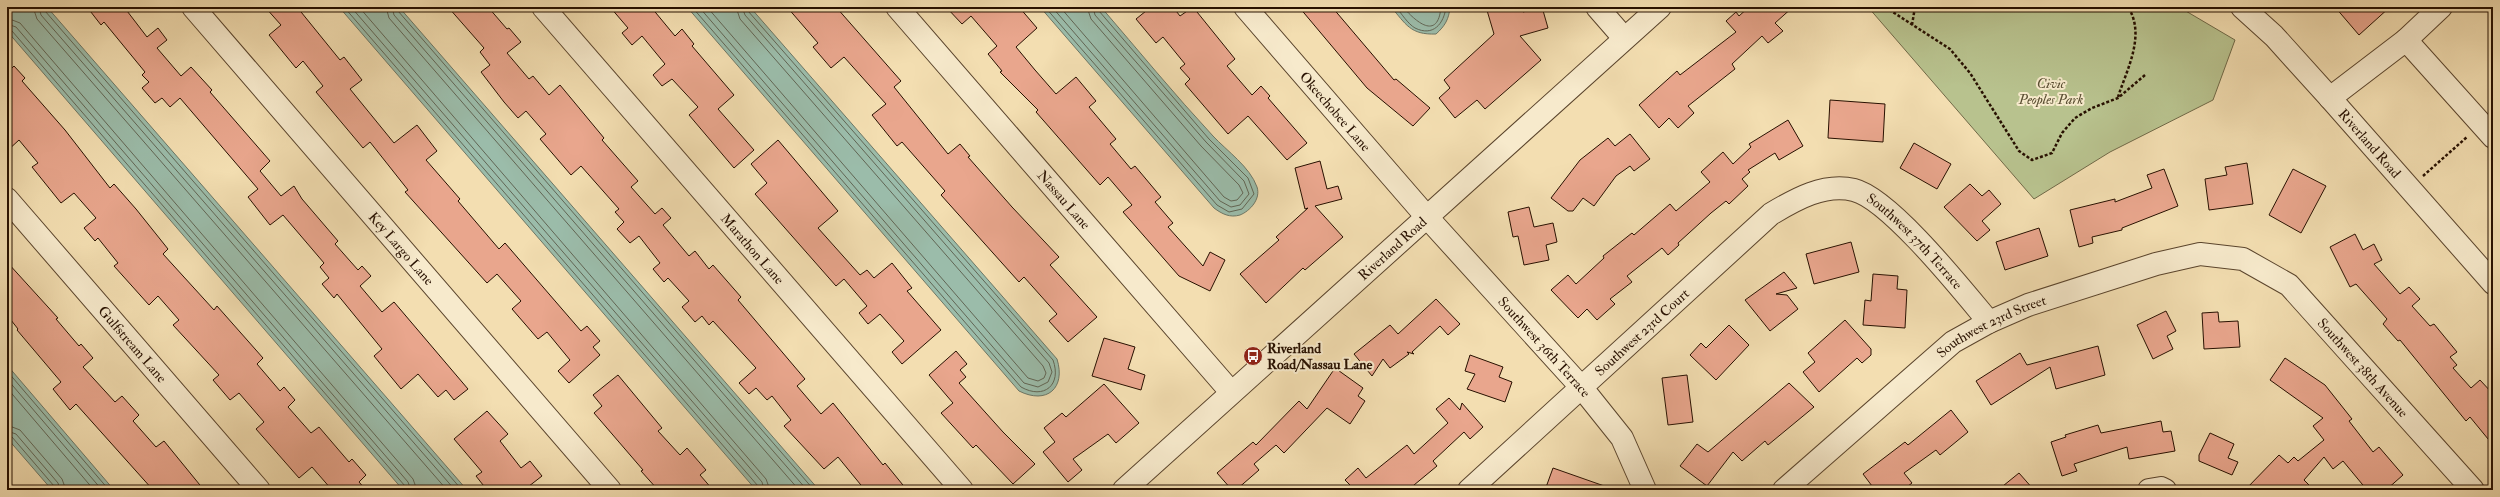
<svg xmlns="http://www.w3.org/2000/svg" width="2500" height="497" font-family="'IM FELL Double Pica',serif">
	<rect width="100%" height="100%" fill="#f3deb1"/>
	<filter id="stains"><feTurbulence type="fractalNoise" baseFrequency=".005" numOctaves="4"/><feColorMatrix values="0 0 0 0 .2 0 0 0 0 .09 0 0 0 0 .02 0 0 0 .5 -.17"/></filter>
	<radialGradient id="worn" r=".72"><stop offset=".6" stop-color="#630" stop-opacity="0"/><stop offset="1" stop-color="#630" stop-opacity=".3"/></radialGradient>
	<path fill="#b8c28e" stroke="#706947" d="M1868 7H2179L2235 40 2213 100 2110 152 2034 199Z"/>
	<path fill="#9bbcaa" stroke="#6d7766" d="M7 7H47L467 490H403L7 31Z
		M339 7H399L819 490H756Z
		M687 7H750L1057 359C1066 388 1047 405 1019 391Z
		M1040 7H1101C1138 50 1174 94 1213 136 1227 151 1250 167 1257 187 1261 199 1250 211 1240 215 1230 218 1222 214 1214 208Z
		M1391 7H1450C1449 19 1445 26 1436 34 1410 35 1406 24 1391 7Z
		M7 365 114 490H52L7 438Z"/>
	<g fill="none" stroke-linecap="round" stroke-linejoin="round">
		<path stroke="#616655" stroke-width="1" d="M33 7 37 19 447 490
			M39 7 41 15 455 490
			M44 7 45 11 462 490
			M344 7 758 486 759 490
			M351 7 762 482 764 490
			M359 7 766 479 770 490
			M386 7 389 18 799 490
			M392 7 394 15 807 490
			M397 7 398 11 814 490
			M692 7 1021 387C1044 400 1062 385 1053 360L748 11 747 7
			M699 7 1024 383 1038 387 1048 382 1052 372 1049 363 745 15 742 7
			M707 7 1028 378 1038 381 1044 378 1046 373 1043 366 740 19 736 7
			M1045 7 1217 205 1229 212 1242 209 1254 194 1248 178 1209 139 1099 11 1098 7
			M1052 7 1220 201 1231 207 1240 205 1249 194 1244 181 1206 142 1095 15 1093 7
			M1060 7 1224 197 1231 201 1237 200 1243 193 1239 185 1201 146 1091 19 1087 7
			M1396 7C1401 13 1408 24 1415 28 1433 37 1444 24 1446 7
			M1403 7C1415 21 1438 42 1441 7
			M7 18 20 23 413 479 417 490
			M7 24 16 27 408 482 411 490
			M7 29 12 31 405 486 406 490
			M7 371 109 490
			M7 379 102 490
			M7 388 94 490
			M7 425 20 430 62 479 66 490
			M7 431 16 434 58 483 60 490
			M7 436 12 437 54 486 55 490"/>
	</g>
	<path fill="#e9a68d" stroke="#271000" d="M87 7H124L147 37 158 28 167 40 157 48 181 76 191 67 212 90 210 92 270 161 260 171 281 196 294 186 302 199 338 241 335 244 358 270 362 266 371 276 360 286 382 312 394 302 468 389 454 400 446 390 438 397 418 374 401 389 374 356 382 349 337 294 334 298 322 284 329 278 320 267 324 263 283 215 270 225 248 197 258 189 180 98 170 107 162 98 155 103 142 88 149 82 142 75 145 72 104 22 101 25Z
		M265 7H297L340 60 344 57 362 80 350 89 394 143 417 125 437 151 426 160 460 199 458 201 499 249 505 243 581 331 587 326 600 341 593 347 600 355 569 383 558 371 570 360 547 332 538 339 512 309 521 301 497 274 487 283 405 192 408 190 370 142 363 148 316 92 323 86 303 61 296 68 269 35 281 25Z
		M448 7H488L507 29 509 28 521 42 507 53 529 79 533 76 549 95 560 85 604 138 602 140 638 181 631 187 655 214 662 208 671 218 663 225 689 256 695 251 709 269 713 265 741 297 738 300 805 379 797 386 821 414 833 403 883 465 885 463 907 490H865L838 457 824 469 784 426 791 420 772 396 767 400 756 388 749 394 739 383 756 368 713 321 709 325 702 316 695 322 682 307 689 301 668 278 664 282 653 269 660 263 639 236 630 243 617 229 624 222 615 212 619 209 581 166 571 175 540 139 546 134 526 111 518 118 504 102 481 72 490 65 480 52 484 48Z
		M610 7H651L675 36 682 29 694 44 692 46 734 95 718 109 754 150 734 168 689 115 698 107 672 79 662 86 653 75 665 64 642 36 632 45 622 33 628 28Z
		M787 7H836L901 81 894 87 948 154 960 144 970 156 968 157 1012 207 1059 257 1050 265 1097 317 1068 342 1049 321 1057 314 1024 277 1019 282 941 195 945 191 902 142 897 146 872 115 886 104 844 57 831 68 813 47 818 43Z
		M946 7H1019L1037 28 1016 47 1035 70 1056 94 1076 77 1096 101 1089 107 1116 139 1110 144 1131 169 1135 166 1161 197 1155 202 1173 223 1168 227 1203 266 1210 252 1225 260 1210 291 1179 276 1123 212 1132 205 1108 177 1100 185 1036 112 1038 110 1000 72 1002 71 988 54 997 46 971 16 962 24Z
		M1151 7H1173L1180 16 1193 7 1235 59 1227 66 1252 95 1261 86 1270 96 1268 98 1307 143 1287 160 1248 116 1228 134 1185 84 1190 79 1180 68 1185 64 1163 37 1156 43 1136 19Z
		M1299 7H1332L1394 80 1396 79 1430 108 1413 126 1367 88Z
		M1486 7H1521L1523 12 1542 7 1548 28 1520 36 1541 60 1485 109 1477 100 1455 118 1439 98 1450 88 1444 80 1494 34Z
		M1749 7H1793L1775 23 1783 31 1768 43 1762 36 1732 64 1735 69 1688 106 1694 113 1678 128 1669 118 1659 128 1639 105 1677 71 1680 75 1736 32 1726 21 1736 12 1739 16Z
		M2335 7H2390L2359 35Z
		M7 64 11 69 14 66 25 78 22 81 65 130 110 188 114 184 136 209 168 249 163 254 214 310 217 306 263 358 257 364 280 391 284 387 295 400 288 407 311 433 319 427 349 462 352 459 366 475 359 482 366 490H332L312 467 299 478 256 429 264 422 239 393 230 400 213 380 219 375 173 325 179 320 158 296 149 305 114 266 118 263 98 238 95 241 84 228 96 218 74 193 61 203 32 167 38 163 19 140 7 151Z
		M1830 100 1885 104 1883 142 1828 138Z
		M1788 120 1803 146 1779 160 1775 153 1748 170 1750 172 1742 179 1748 186 1729 204 1726 201 1711 213 1678 243 1679 245 1668 255 1662 248 1627 276 1632 282 1610 299 1615 304 1597 320 1587 309 1578 318 1551 290 1568 275 1576 284 1604 258 1603 256 1632 233 1634 235 1670 204 1676 211 1710 182 1701 172 1723 152 1733 164 1751 147 1749 144Z
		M1630 134 1650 159 1634 171 1630 166 1616 176 1594 206 1583 198 1573 211H1568L1551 198 1580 160 1608 138 1615 146Z
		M778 140 838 211 818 228 860 275 867 270 874 278 892 263 912 288 907 291 941 330 902 364 892 352 904 341 880 314 868 324 859 313 867 306 844 279 836 286 755 194 767 183 751 164Z
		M1914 143 1951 164 1937 189 1900 168Z
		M1320 161 1327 189 1338 186 1342 199 1315 206 1343 237 1305 270 1303 268 1266 303 1240 274 1279 240 1276 237 1308 208 1305 209 1295 168Z
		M2247 163 2253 204 2209 210 2205 179 2227 175 2225 167Z
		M2164 169 2178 206 2122 228V230L2092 237 2093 243 2079 247 2070 210 2115 199V202L2152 188 2147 175Z
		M2293 169 2326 186 2301 233 2269 215Z
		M1970 184 1982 196 1989 190 2001 204 1982 221 1990 230 1977 241 1944 207Z
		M1529 207 1534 227 1553 223 1557 242 1546 245 1549 260 1524 265 1518 236 1513 237 1508 212Z
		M2039 228 2048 256 2005 270 1996 242Z
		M2355 234 2363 250 2374 244 2382 260 2374 264 2400 294 2409 287 2420 299 2412 306 2430 326 2434 324 2457 352 2450 357 2457 365 2453 368 2471 388 2480 380 2493 394V445L2470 417 2466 421 2400 340 2398 341 2383 324 2387 319 2356 284 2350 287 2330 247Z
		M1851 242 1859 272 1814 284 1806 254Z
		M7 262 58 318 56 319 79 346 81 344 93 358 83 367 115 402 122 396 139 415 133 421 156 447 164 441 204 490H153L76 404 70 410 53 389 61 382 17 330 18 329 7 315Z
		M1784 272 1797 288 1776 294 1787 295 1798 309 1770 331 1745 300Z
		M1873 274 1898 276 1897 289 1907 290 1905 328 1863 325 1865 300 1871 301Z
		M1436 299 1460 324 1448 335 1440 326 1412 352 1414 354 1407 352 1409 354 1390 368 1383 359 1372 376 1354 354 1390 325 1398 334Z
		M2166 311 2176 331 2167 336 2173 349 2153 359 2137 325Z
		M2218 312 2219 322 2238 321 2240 347 2204 349 2202 313Z
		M1845 320 1871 349V355L1862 363 1857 358 1819 392 1803 372 1815 362 1808 353Z
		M1729 325 1749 345 1716 380 1690 355 1701 343 1706 348Z
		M1104 338 1135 347 1128 369 1145 375 1141 390 1092 376Z
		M2098 346 2105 375 2056 389 2050 367 1991 405 1976 381 2020 353 2027 365Z
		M956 351 967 364 960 370 966 377 959 383 1003 432 1035 464 1013 484 976 445 973 448 941 413 953 403 929 375Z
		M1470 355 1503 367 1499 377 1512 382 1505 402 1467 389 1475 374 1465 371Z
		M2285 358 2325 385 2352 419 2349 421 2373 452 2379 447 2403 475 2386 490H2367L2343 461 2333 469 2324 457 2304 480 2314 490H2245L2279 455 2288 463 2294 457 2298 461 2324 440 2313 426 2323 418 2270 380Z
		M1335 368 1363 388 1358 396 1365 401 1350 424 1327 408 1284 453 1276 445 1254 464 1259 470 1236 490H1232L1217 473 1253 442 1256 445 1299 401 1307 409Z
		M618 375 662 428 658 431 680 455 687 448 706 470 700 475 713 490H658L641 471 643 470 594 413 602 406 593 395Z
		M1687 375 1693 422 1668 425 1662 378Z
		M1789 383 1814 407 1768 445 1765 441 1742 461 1733 452 1707 486 1680 466 1697 444 1708 452Z
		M1104 384 1139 423 1116 443 1108 434 1073 459 1082 470 1068 482 1043 452 1055 442 1044 428 1062 413 1066 417Z
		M1449 398 1460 410 1462 403 1483 427 1470 439 1464 432 1433 461 1437 466 1408 490H1351L1353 488 1345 480 1358 468 1366 478 1407 445 1414 454 1448 423 1436 409Z
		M1951 410 1968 432 1940 455 1936 450 1904 473 1912 483 1903 490H1875L1863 474 1905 442 1908 445Z
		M487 411 508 434 500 441 521 468 530 461 542 476 524 490H487L476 476 482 472 454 439Z
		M2161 421 2163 432 2171 431 2175 451 2129 459 2127 447 2074 464 2077 471 2062 476 2051 442 2066 437 2065 435 2098 425 2101 433Z
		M2210 433 2234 444 2228 458 2238 462 2232 475 2199 461V455Z
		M1553 468 1610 488V490H1545Z
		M2019 473 2034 490H1998Z"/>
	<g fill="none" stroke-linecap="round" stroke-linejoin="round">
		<g stroke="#5a442c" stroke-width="24">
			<g id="minor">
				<path id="s1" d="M193 7 610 490"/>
				<path id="s2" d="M543 7 962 490"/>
				<path id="s3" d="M897 7 1231 392"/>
				<path id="s4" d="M1245 7 1426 216 1582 388 1622 438 1645 490"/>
				<path d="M1597 7 1624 38"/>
				<path id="s5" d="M2242 7 2274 36 2330 98 2493 283"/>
				<path d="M2406 40 2441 7"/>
				<path d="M2330 98 2406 40 2493 137"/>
				<path id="s6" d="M7 199 259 490"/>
				<path id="s7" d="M1124 490 1660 7"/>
				<path id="s8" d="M1469 490 1771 214C1796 199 1824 183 1854 190 1890 199 1963 291 1989 322"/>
				<path id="s9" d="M1784 490 1953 342 1989 322 2028 305 2156 264 2200 254 2243 259 2289 285 2473 490"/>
				<path d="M2149 490 2161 488 2165 490"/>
			</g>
		</g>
		<path stroke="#271000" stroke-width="2.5" stroke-dasharray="3 2" stroke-linecap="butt" d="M1885 7 1950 49 1970 73 2019 151 2032 160 2052 153 2062 133 2075 118 2092 108 2118 98 2145 75
			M1912 25 1915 7
			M2118 97C2127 69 2146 35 2128 7
			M2423 176 2467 137"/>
		<use href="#minor" stroke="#f7eacc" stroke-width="22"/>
	</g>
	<defs>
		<g id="bus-disc" transform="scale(1)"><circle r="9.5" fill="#8f2418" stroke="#f7eacc"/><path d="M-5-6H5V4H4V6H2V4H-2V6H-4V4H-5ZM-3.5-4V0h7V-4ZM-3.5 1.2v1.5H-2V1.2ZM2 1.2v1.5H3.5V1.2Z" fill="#fff"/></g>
	</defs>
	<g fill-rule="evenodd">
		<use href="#bus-disc" x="1253" y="356"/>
	</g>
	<g text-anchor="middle" stroke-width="4" stroke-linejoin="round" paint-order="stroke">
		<g font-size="14" font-style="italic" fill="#5a4e32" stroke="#f7eacc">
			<text x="2051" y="88">Civic<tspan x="2051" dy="16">Peoples Park</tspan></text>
		</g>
		<g font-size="14" fill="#271000" stroke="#f7eacc">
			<text dy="5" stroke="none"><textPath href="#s4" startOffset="138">Okeechobee Lane</textPath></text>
			<text dy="5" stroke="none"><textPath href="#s5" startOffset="187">Riverland Road</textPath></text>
			<text dy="5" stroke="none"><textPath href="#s3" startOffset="255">Nassau Lane</textPath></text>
			<text dy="5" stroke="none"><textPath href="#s8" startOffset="578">Southwest 37th Terrace</textPath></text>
			<text dy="5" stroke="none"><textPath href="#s1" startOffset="319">Key Largo Lane</textPath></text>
			<text dy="5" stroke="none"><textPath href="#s2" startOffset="320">Marathon Lane</textPath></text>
			<text dy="5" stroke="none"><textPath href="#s7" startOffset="361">Riverland Road</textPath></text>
			<text dy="5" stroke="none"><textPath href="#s9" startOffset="266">Southwest 23rd Street</textPath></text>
			<text dy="5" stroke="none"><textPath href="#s8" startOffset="234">Southwest 23rd Court</textPath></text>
			<text dy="5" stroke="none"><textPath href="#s6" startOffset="192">Gulfstream Lane</textPath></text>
			<text dy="5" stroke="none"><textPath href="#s4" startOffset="453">Southwest 36th Terrace</textPath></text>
			<text dy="5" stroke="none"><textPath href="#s9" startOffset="695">Southwest 38th Avenue</textPath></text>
		</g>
		<g font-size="14" font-weight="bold" fill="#271000" stroke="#f7eacc" text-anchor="start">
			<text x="1267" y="353">Riverland<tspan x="1267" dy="16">Road/Nassau Lane</tspan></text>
		</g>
	</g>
	<rect width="2500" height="497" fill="none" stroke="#f3deb1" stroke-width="24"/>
	<rect x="8" y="8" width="2484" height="481" fill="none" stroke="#271000" stroke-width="2"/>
	<rect x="12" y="12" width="2476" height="473" fill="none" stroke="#271000"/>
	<rect width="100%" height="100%" filter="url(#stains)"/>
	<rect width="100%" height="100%" fill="url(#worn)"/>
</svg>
